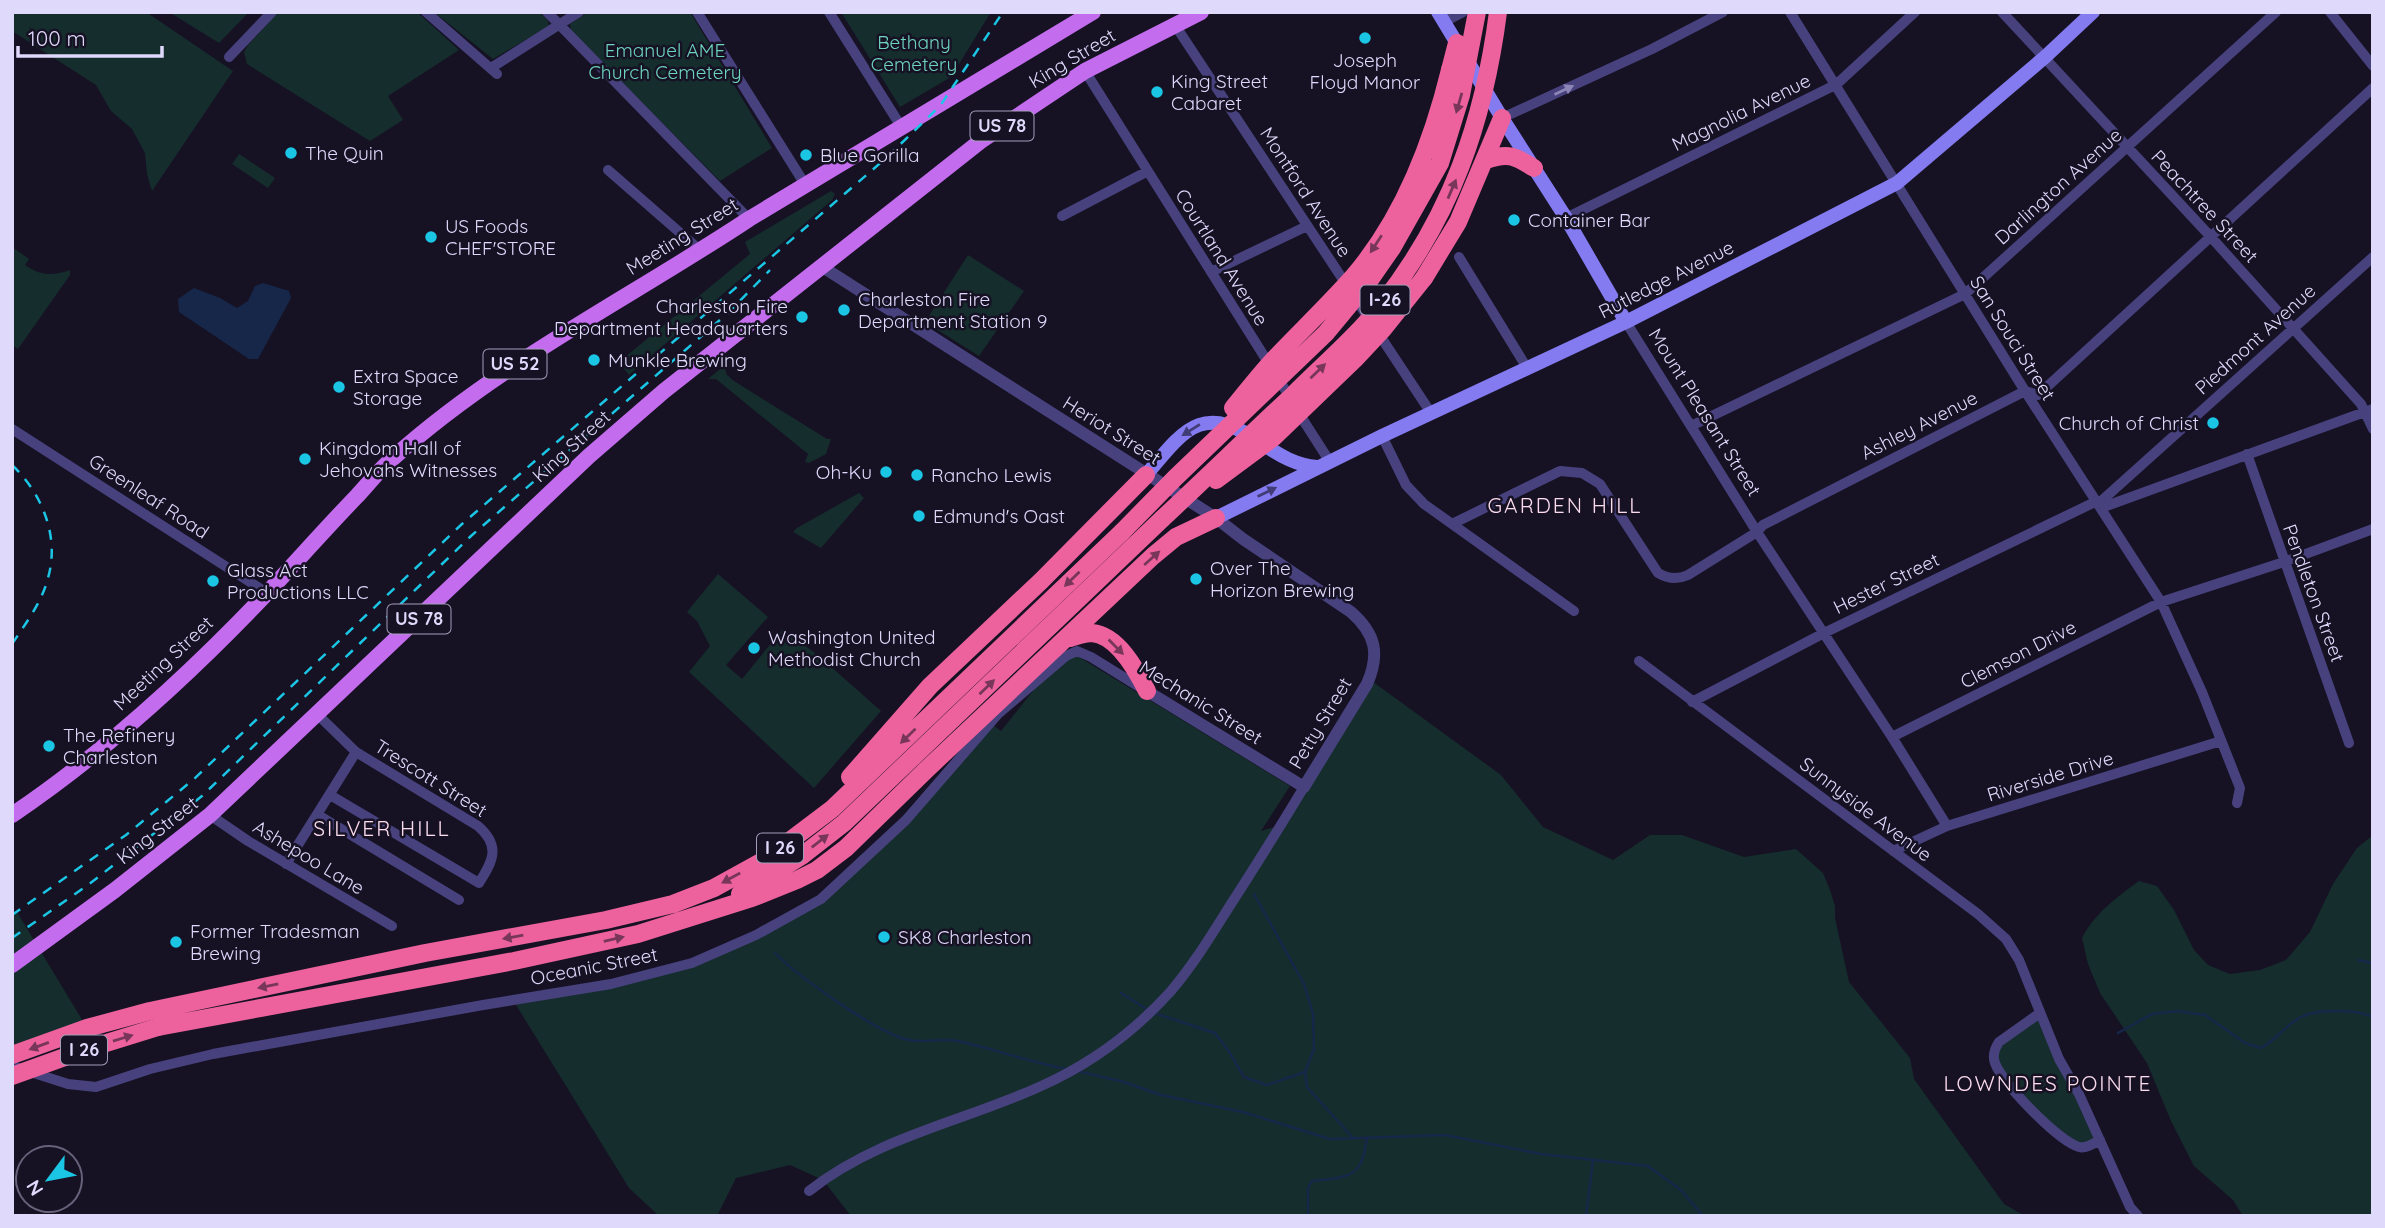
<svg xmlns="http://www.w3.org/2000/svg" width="2385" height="1228" font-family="Quicksand,sans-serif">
	<rect width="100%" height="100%" fill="#161224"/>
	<path fill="#152d2d" d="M12 12H146L233 71 152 191 147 174 145 153 132 129 111 111 96 85 12 31Z
		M169 12H249L219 43Z
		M278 12H417L459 50 388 96 403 120 370 141 247 64 244 52 248 45Z
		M434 12H540L548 21 549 26 493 59Z
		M588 12H690L772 148 720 181 571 31 570 24Z
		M841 12H991L951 77 900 107Z
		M239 154 275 178 268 188 232 164Z
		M831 191 835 194 832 200 629 375 619 362 750 254 745 242Z
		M12 247 29 259 25 265C41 276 52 276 70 270V275L18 349 12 345Z
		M968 255 1024 291 979 356 925 322Z
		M724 366 727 375 734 381 827 439H831L826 454 809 463 805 462 808 454 716 379H708Z
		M859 493 864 498 821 548 793 532 797 528Z
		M718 574 768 617 726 665 742 679 783 629 820 657 881 711 814 788 689 672 710 646 697 621 687 612Z
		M1074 654 1290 786 1261 831 1282 825 1369 679 1501 775 1543 827 1613 860 1650 835H1682L1744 857 1796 849 1823 873 1830 890 1835 906V918L1849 982 1910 1058 1914 1079 2004 1204 2025 1216H851L823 1180 790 1165 736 1178 717 1216H659L629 1188 513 1000 692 963 821 899 866 858 990 723 1001 731 1041 681Z
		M2373 835V1216H2243L2233 1200 2194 1166 2171 1121 2147 1063 2100 993 2088 964 2082 938C2095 913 2117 897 2139 881L2157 886 2174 910 2194 950 2208 965 2230 974 2260 970 2286 960 2310 932 2333 884 2357 848Z
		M17 912 87 1028 12 1055V915Z
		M2040 1013 2100 1140 2085 1147 2035 1115 1995 1064 1999 1042Z"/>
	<path fill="#162749" d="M263 283 289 291 291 298 258 359H249L179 312 178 299 194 288 220 298 237 308 248 301 255 286Z"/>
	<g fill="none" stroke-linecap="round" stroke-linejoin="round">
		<path stroke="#162749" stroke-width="2.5" d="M1254 894 1304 984 1313 1014 1314 1049 1305 1072 1307 1087 1354 1139
			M775 953C796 975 880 1035 909 1040 925 1043 942 1038 958 1041 994 1049 1030 1062 1067 1069
			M2358 960 2373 963
			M1121 993 1148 1010
			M1154 1013 1215 1033 1228 1050 1244 1077 1267 1085 1305 1072
			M2118 1033 2152 1014 2177 1011 2205 1015 2245 1043 2261 1048C2276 1040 2286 1025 2301 1017 2316 1009 2357 1009 2373 1017
			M1077 1071 1124 1082 1161 1095 1243 1112 1330 1139 1445 1135 1541 1154 1648 1166 1681 1190 1703 1216
			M1308 1216V1188L1312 1181C1326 1179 1351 1180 1359 1166 1364 1159 1365 1147 1367 1139
			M1586 1216 1593 1160"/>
		<path stroke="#47427e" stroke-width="10" d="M426 12 497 74
			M547 12 749 219
			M697 12 806 186
			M829 12 902 128
			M1790 12 2025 391 2161 602 2202 692 2240 788 2237 803
			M2002 12 2210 236 2361 404 2373 429
			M2330 12 2373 66
			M1444 22 1463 12
			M1175 25 1431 413
			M229 57 272 12
			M491 68 579 12
			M1085 71 1291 399
			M1502 118 1652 49 1723 12
			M608 170 701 251
			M1062 216 1148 171
			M1566 218 1829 88 1839 82 1915 12
			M1459 257 1527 368
			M1211 272 1307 226
			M1626 322 1757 532 1892 737 1947 826
			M1298 412 1330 462
			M1691 426 1965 294 2276 12
			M12 429 267 593
			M1382 436 1406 485 1424 504 1574 611
			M2247 454 2349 743
			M2098 504 2373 257
			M2101 508 2373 409
			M1452 524 1560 471 1582 473 1600 484 1658 573C1668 579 1677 580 1688 575L1757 532 1763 525 2025 391 2038 395 2373 88
			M1639 661 1978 914 2006 939 2019 960 2059 1059 2079 1094 2130 1207 2138 1216
			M1692 702 1824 633 2097 501
			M318 715 356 752 478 826C501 846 493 861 479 883L330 795
			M1892 737 2161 602 2284 562 2373 529
			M210 815 248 841 392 926
			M318 815 459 900
			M1893 851 1947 826 2221 741
			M286 864 356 752
			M2040 1013 1999 1042C1995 1048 1992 1055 1995 1063 2002 1083 2058 1141 2079 1147 2086 1149 2094 1143 2100 1140
			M12 1066 68 1084 96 1087 150 1069 213 1054 483 1005 611 984 692 963 756 935 821 899 906 820 998 714 1066 656 1077 651 1091 657 1141 688
			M809 1191C877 1137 962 1122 1039 1087 1089 1065 1135 1031 1171 991 1194 964 1212 934 1231 904 1256 865 1280 827 1304 787"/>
		<path stroke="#47427e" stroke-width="12" d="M821 266 1216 518 1243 539 1351 612C1376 634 1380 654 1367 684L1304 787 1147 691"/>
		<path stroke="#847bf0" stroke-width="14" d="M1438 12 1502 118 1566 218 1626 322
			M1146 475C1186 427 1203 402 1263 444 1280 456 1296 465 1317 467
			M1216 518 1382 436 1626 322 1897 183 2045 57 2093 12"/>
		<path stroke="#c46cee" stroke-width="16" d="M12 815C104 753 191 673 267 593 297 561 326 528 357 496 369 483 380 469 393 458 500 362 630 298 749 219L1093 12
			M12 965 115 890 210 815 589 456 664 391 982 140 1085 71 1201 12"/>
		<path stroke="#ed629d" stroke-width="18" d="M1450 70 1457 43
			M1486 160C1508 152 1515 156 1534 168
			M1424 278 1458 222 1502 118
			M1070 638C1077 636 1085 633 1092 633 1118 635 1137 671 1147 691
			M850 777 930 686 1041 581 1146 475
			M740 894 803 855 844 823 1162 519
			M158 1027 514 961 638 934 752 898 797 880 817 870 846 848 926 770 1153 556 1176 537 1216 518
			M12 1055 87 1028 150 1011 425 953 606 920 673 904 714 888 763 861 832 809 1122 532"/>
		<path stroke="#1bc6e5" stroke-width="2.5" stroke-dasharray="10 9" stroke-linecap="butt" d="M12 465C42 493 60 537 48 578 42 602 26 623 12 644
			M12 915 126 835 194 779 462 524 885 159 940 106 1003 12
			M12 938 88 885 202 796 471 536 728 313 770 270"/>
		<path stroke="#ed629d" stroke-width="18" d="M1233 408C1248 390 1262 371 1278 355 1303 329 1329 304 1353 277 1403 219 1432 144 1450 70
			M1216 480 1274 437 1355 359 1384 328 1424 278
			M1162 519C1206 478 1249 436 1293 395 1323 365 1356 337 1382 304 1451 217 1484 121 1498 12
			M1122 532 1175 478 1326 333 1369 281 1392 248 1440 163 1461 95 1477 12
			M12 1076 87 1049 158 1027"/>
	</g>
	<defs><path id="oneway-solid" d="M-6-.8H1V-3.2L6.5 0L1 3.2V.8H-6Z" transform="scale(1.75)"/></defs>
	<use fill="#8b86b6" href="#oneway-solid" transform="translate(1564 90) rotate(-25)"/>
	<g fill="#77365a">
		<use href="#oneway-solid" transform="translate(1459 103) rotate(106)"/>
		<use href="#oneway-solid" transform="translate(1452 189) rotate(-67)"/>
		<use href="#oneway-solid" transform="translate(1376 244) rotate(123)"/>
		<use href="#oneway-solid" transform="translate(1318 371) rotate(-44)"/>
		<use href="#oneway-solid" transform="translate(1152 558) rotate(-42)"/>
		<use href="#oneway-solid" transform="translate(1072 579) rotate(136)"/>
		<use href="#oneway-solid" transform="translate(1116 647) rotate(45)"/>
		<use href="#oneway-solid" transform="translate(987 687) rotate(-44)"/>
		<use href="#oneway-solid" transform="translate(908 736) rotate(136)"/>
		<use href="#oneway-solid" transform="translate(820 841) rotate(-38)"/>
		<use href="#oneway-solid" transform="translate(731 878) rotate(151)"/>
		<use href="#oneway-solid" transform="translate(513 937) rotate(170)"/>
		<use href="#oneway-solid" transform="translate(614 939) rotate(-13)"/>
		<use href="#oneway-solid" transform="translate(268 986) rotate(168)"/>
		<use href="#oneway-solid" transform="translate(123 1038) rotate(-17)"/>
		<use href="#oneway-solid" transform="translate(39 1046) rotate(160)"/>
	</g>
	<g fill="#423c76">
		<use href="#oneway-solid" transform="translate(1191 430) rotate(148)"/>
		<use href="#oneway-solid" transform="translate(1267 492) rotate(-26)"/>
	</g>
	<g fill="#1bc6e5" stroke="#161224" stroke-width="2.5">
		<circle cx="1365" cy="38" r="7"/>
		<circle cx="1157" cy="92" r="7"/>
		<circle cx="291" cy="153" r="7"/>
		<circle cx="806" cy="155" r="7"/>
		<circle cx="1514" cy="220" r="7"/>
		<circle cx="431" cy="237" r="7"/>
		<circle cx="844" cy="310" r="7"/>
		<circle cx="802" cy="317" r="7"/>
		<circle cx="594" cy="360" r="7"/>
		<circle cx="339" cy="387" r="7"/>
		<circle cx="2213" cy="423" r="7"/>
		<circle cx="305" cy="459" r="7"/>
		<circle cx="886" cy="472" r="7"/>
		<circle cx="917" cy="475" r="7"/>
		<circle cx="919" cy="516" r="7"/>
		<circle cx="1196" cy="579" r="7"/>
		<circle cx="213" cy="581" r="7"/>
		<circle cx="754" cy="648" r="7"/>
		<circle cx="49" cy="746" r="7"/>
		<circle cx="884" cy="937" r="7"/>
		<circle cx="176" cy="942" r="7"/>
	</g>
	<g text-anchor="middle" stroke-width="5" stroke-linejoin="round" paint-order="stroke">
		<g fill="#161224" stroke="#a39dba" stroke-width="2">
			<rect x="970.5" y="111.5" width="63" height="29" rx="5"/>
			<rect x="1360.5" y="285.5" width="49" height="29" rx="5"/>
			<rect x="483.5" y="349.5" width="63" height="29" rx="5"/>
			<rect x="387.5" y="604.5" width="63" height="29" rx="5"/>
			<rect x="757" y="833.5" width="46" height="29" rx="5"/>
			<rect x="61" y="1035.5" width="46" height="29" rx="5"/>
		</g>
		<g font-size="18" font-weight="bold" fill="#dfd9fb">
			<text x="1002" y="132">US 78</text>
			<text x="1385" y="306">I-26</text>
			<text x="515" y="370">US 52</text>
			<text x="419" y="625">US 78</text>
			<text x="780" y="854">I 26</text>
			<text x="84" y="1056">I 26</text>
		</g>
		<g font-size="19" fill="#6dd3bf" stroke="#161224">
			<text x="914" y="49">Bethany<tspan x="914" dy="22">Cemetery</tspan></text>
			<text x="665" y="57">Emanuel AME<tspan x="665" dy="22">Church Cemetery</tspan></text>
		</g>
		<g font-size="19" fill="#dfd9fb" stroke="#161224">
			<text transform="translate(1072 58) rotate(-31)" y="7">King Street</text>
			<text transform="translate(1741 112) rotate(-26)" y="7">Magnolia Avenue</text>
			<text transform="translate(2058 186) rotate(-42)" y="7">Darlington Avenue</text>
			<text transform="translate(1306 192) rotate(57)" y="7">Montford Avenue</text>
			<text transform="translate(2205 206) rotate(47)" y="7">Peachtree Street</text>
			<text transform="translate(682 236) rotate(-32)" y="7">Meeting Street</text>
			<text transform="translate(1222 257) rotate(58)" y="7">Courtland Avenue</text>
			<text transform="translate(1666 279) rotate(-27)" y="7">Rutledge Avenue</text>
			<text transform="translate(2013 338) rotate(58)" y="7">San Souci Street</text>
			<text transform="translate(2255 339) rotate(-42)" y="7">Piedmont Avenue</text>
			<text transform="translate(1705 412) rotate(58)" y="7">Mount Pleasant Street</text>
			<text transform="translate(1919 425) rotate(-27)" y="7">Ashley Avenue</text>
			<text transform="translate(1112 430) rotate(32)" y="7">Heriot Street</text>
			<text transform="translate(571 446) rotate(-42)" y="7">King Street</text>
			<text transform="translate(149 496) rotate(33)" y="7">Greenleaf Road</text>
			<text transform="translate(1886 583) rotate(-26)" y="7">Hester Street</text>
			<text transform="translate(2314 593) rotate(70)" y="7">Pendleton Street</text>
			<text transform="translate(2018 654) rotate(-27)" y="7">Clemson Drive</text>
			<text transform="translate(163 663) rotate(-43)" y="7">Meeting Street</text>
			<text transform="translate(1201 702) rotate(32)" y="7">Mechanic Street</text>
			<text transform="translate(1320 723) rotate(-59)" y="7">Petty Street</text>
			<text transform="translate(2050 776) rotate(-17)" y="7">Riverside Drive</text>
			<text transform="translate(431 778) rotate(32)" y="7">Trescott Street</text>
			<text transform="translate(1866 809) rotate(37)" y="7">Sunnyside Avenue</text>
			<text transform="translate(157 830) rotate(-38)" y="7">King Street</text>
			<text transform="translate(309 857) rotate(31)" y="7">Ashepoo Lane</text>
			<text transform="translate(594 966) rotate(-11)" y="7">Oceanic Street</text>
		</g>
		<g font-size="19" fill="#dfd9fb" stroke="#161224" text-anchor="start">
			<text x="1365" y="67" text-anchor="middle">Joseph<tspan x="1365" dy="22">Floyd Manor</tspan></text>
			<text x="1171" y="88">King Street<tspan x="1171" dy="22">Cabaret</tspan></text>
			<text x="305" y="160">The Quin</text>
			<text x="820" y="162">Blue Gorilla</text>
			<text x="1528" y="227">Container Bar</text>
			<text x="445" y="233">US Foods<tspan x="445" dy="22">CHEF'STORE</tspan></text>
			<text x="858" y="306">Charleston Fire<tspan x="858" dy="22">Department Station 9</tspan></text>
			<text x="788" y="313" text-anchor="end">Charleston Fire<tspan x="788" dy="22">Department Headquarters</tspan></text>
			<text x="608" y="367">Munkle Brewing</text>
			<text x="353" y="383">Extra Space<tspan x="353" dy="22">Storage</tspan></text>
			<text x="2199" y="430" text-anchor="end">Church of Christ</text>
			<text x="319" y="455">Kingdom Hall of<tspan x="319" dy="22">Jehovahs Witnesses</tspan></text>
			<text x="872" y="479" text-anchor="end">Oh-Ku</text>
			<text x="931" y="482">Rancho Lewis</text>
			<text x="933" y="523">Edmund's Oast</text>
			<text x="1210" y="575">Over The<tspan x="1210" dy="22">Horizon Brewing</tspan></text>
			<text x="227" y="577">Glass Act<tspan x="227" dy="22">Productions LLC</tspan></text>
			<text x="768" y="644">Washington United<tspan x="768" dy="22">Methodist Church</tspan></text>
			<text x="63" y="742">The Refinery<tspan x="63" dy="22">Charleston</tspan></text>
			<text x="190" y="938">Former Tradesman<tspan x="190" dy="22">Brewing</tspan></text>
			<text x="898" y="944">SK8 Charleston</text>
		</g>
		<g font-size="21" letter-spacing="2" fill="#fbdbed" stroke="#161224">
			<text x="1565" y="513">GARDEN HILL</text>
			<text x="382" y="836">SILVER HILL</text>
			<text x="2048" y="1091">LOWNDES POINTE</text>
		</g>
	</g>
	<rect width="2385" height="1228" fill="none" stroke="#dfd9fb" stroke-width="28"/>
	<g transform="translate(49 1179) rotate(238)"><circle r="33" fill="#161224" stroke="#66627a" stroke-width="2"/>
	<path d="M0-5L12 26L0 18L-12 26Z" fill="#1bc6e5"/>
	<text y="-10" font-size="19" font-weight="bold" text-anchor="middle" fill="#dfd9fb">N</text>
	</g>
	<path d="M18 46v10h144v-10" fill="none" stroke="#dfd9fb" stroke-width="3.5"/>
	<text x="28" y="46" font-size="21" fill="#dfd9fb" stroke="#161224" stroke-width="5" paint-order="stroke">100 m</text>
</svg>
